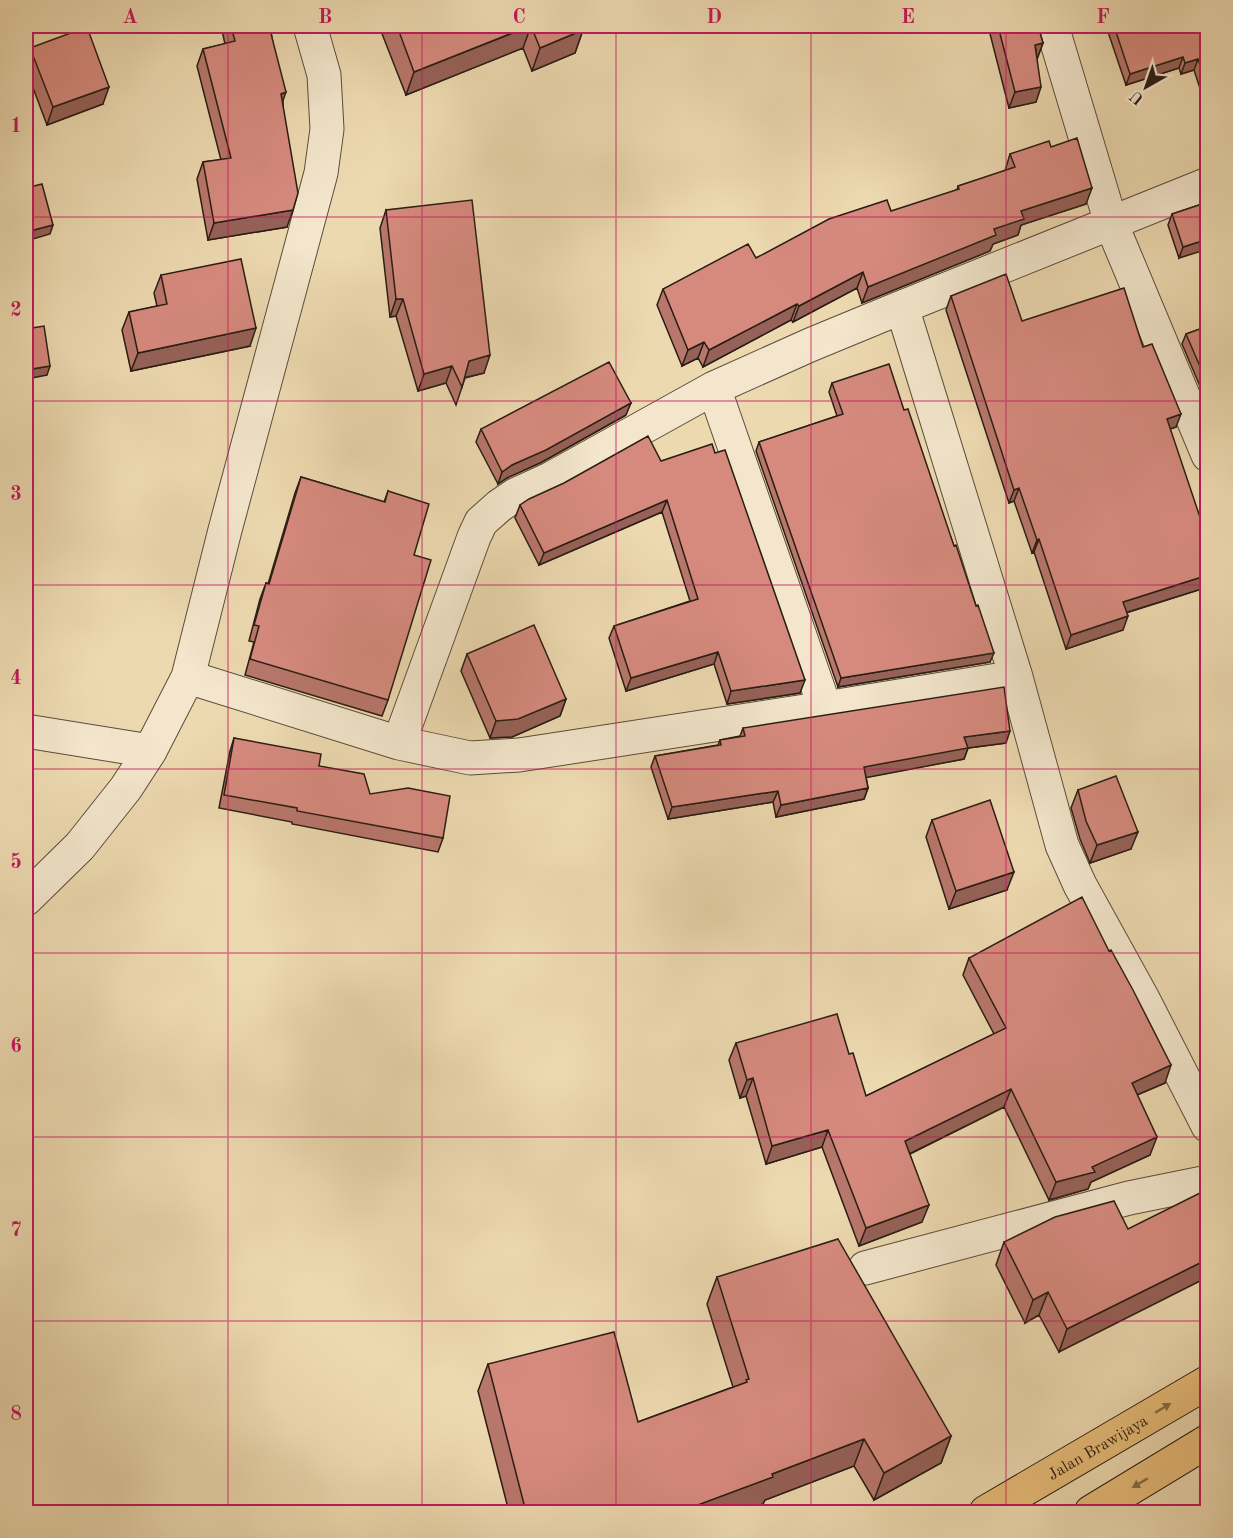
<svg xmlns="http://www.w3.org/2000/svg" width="1233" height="1538" font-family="'Old Standard TT',serif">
	<rect width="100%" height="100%" fill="#edd9b0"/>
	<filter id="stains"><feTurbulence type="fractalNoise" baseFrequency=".00333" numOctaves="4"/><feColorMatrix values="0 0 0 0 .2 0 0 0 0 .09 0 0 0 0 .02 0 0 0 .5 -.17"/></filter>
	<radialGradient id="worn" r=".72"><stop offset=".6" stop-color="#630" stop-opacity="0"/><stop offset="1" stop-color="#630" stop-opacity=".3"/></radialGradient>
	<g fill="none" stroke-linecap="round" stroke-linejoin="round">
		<g stroke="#5b4c3b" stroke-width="35">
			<path id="minor" d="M1052 26 1111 223 1208 455
				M902 307 1016 677 825 708 519 755 470 758 399 743 474 537 481 522 499 506 515 495 550 479 714 388 810 345Z
				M902 307 1208 184
				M714 388 825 708
				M188 677 399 743
				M1016 677 1062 845 1080 885 1143 999 1208 1126
				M26 731 150 751
				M26 899 80 846 126 788 150 751 188 677 225 530 321 173 327 129 324 75 310 26
				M865 1268 1129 1198 1208 1182"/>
		</g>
		<g stroke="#2a1d14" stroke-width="35">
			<g id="highway">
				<path id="s1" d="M986 1512 1208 1382"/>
				<path d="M1091 1512 1208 1441"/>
			</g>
		</g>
		<use href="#minor" stroke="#f3e6cc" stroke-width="33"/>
		<use href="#highway" stroke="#e6bc78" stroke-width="33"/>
	</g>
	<path fill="#b8776c" stroke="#2a1d14" stroke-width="1.5" d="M221 26H277L275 31 271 32 283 102 287 227 208 240 197 179 203 162 221 160 197 66 203 49 225 44Z
		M379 26H581L583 30 575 53 532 71 523 48 406 95Z
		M988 26H1038L1043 43 1037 59 1036 102 1009 108Z
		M1106 26H1208V113L1194 70 1181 74 1179 68 1126 85Z
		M30 48 103 104 47 125 26 69V61Z
		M1051 147 1086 204 1021 225 1018 235 993 244 990 251 862 303 857 288 793 322 791 320 703 367 698 358 682 366 657 305 663 289 957 190 958 186 1005 171 1010 154Z
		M1208 202 1179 258 1168 225 1172 214Z
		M386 210 484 373 465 378 456 405 446 383 418 391 396 316 390 317 380 228Z
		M161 275 250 346 131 371 122 330 129 312 157 306 154 293Z
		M951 296 1022 321 1143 347 1176 427 1170 429 1208 587 1126 613 1123 630 1066 649 1034 552 1032 553 1014 501 1009 503 946 310Z
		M1208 326V405L1182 344 1186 334Z
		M832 383 904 410 976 606 990 662 838 687 756 451 759 442 837 416 829 392Z
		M626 415 542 462 507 478 498 484 476 442 481 429Z
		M661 461 800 693 727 704 714 664 626 691 609 638 614 626 690 601 662 512 539 565 515 518 520 505Z
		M301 477 384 502 388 491 414 555 388 700 382 716 245 675 254 642 249 641 260 599 266 583 268 584 295 493Z
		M467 654 566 699 560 716 512 737 490 738 461 671Z
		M743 728 1006 743 968 748 964 759 866 777 868 788 864 799 776 817 773 802 668 819 651 767 655 756 718 745 720 740 740 736Z
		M234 738 319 766 370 794 443 838 438 852 292 824V822L219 808 230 751Z
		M1078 790 1131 849 1090 863 1080 839 1071 808Z
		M932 820 1007 890 949 909 926 837Z
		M969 958 1165 1083 1137 1095 1150 1155 1091 1182 1088 1189 1049 1200 1004 1107 910 1154 922 1222 859 1246 822 1147 766 1164 746 1096 740 1098 729 1060 736 1043 849 1054 866 1096 994 1034 963 975Z
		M1128 1229 1059 1352 1039 1315 1025 1323 996 1265 1004 1242Z
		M717 1277 951 1436 941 1463 874 1500 854 1466 765 1500 763 1504 742 1512H509L478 1391 488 1364 638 1422 733 1387 707 1304Z"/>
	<path fill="#966158" stroke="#2a1d14" stroke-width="1.5" d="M264 26H277L275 31 261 35Z
		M531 26 523 48 406 95 414 72Z
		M583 30 575 53 532 71 540 48Z
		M1043 43 1037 59 1035 45Z
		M1183 57 1179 68 1126 85 1130 74Z
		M1198 59 1194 70 1181 74 1185 63Z
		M109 87 103 104 47 125 53 107Z
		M1041 87 1036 102 1009 108 1015 92Z
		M286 92 280 109 281 94Z
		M1092 188 1086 204 1021 225 1018 235 993 244 990 251 862 303 868 287 994 229 1021 211Z
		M293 210 287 227 208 240 214 223Z
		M53 225 50 234 26 241V232Z
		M1208 239V249L1179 258 1183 247Z
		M863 272 857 288 793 322 799 306Z
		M396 299H403L396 316 390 317Z
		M797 304 791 320 703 367 709 350Z
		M256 328 250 346 131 371 138 353Z
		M704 342 698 358 682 366 688 350Z
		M490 355 484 373 463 378 469 361Z
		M50 366 47 375 26 379V370Z
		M452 366 446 383 418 391 424 374Z
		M631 403 626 415 542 462 507 478 498 484 502 472 512 465Z
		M1181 414 1176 427 1162 432 1167 419Z
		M1019 488 1014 501 1009 503 1014 490Z
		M667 500 662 512 539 565 544 553Z
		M1039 539 1034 552 1032 553 1037 540Z
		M1208 575V587L1118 615 1123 602Z
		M1128 616 1123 630 1066 649 1071 635Z
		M718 652 714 664 626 691 631 678Z
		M994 653 990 662 838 687 841 678Z
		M805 680 800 693 727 704 731 691Z
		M566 699 560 716 512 737 490 738 496 721Z
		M1010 731 1006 743 968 748 964 759 859 779 864 767 964 737Z
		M868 788 864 799 776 817 781 805Z
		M778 791 773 802 668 819 672 807Z
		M1138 832 1131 849 1090 863 1097 845Z
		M1014 872 1007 890 949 909 956 891Z
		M1171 1065 1165 1083 1125 1100 1132 1083Z
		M753 1078 746 1096 740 1098 747 1080Z
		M1011 1089 1004 1107 899 1159 905 1141Z
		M828 1130 822 1147 766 1164 772 1146Z
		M1157 1137 1150 1155 1091 1182 1088 1189 1049 1200 1056 1182Z
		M929 1205 922 1222 859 1246 866 1228Z
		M1208 1259V1277L1059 1352 1067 1329Z
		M1048 1292 1039 1315 1025 1323 1033 1300Z
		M951 1436 941 1463 874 1500 884 1473Z
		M864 1439 854 1466 765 1500 763 1504 742 1512H679L772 1474Z"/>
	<path fill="#d68a7e" stroke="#2a1d14" stroke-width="1.5" d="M231 26H269L286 92 281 94 298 193 293 210 214 223 203 162 231 158 203 49 235 41Z
		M397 26H530L414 72Z
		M531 26H581L583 30 540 48Z
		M998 26H1038L1043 43 1035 45 1041 87 1015 92Z
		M1114 26H1208V90L1198 59 1185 63 1183 57 1130 74Z
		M87 27 109 87 53 107 30 48Z
		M1077 138 1092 188 1021 211 1024 219 994 229 996 235 868 287 863 272 799 306 797 304 709 350 704 342 688 350 663 289 748 244 756 258 829 219 887 200 891 211 959 189 958 186 1015 167 1010 154 1049 141 1051 147Z
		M42 184 53 225 26 232V188Z
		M472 200 490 355 469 361 462 387 452 366 424 374 403 299H396L386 210Z
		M1208 202V239L1183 247 1172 214Z
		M241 259 256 328 138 353 129 312 167 304 161 275Z
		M1006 274 1022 321 1124 288 1143 347 1152 344 1181 414 1167 419 1208 541V575L1123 602 1128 616 1071 635 1039 539 1037 540 1019 488 1014 490 951 296Z
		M44 326 50 366 26 370V329Z
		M1208 326V385L1186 334Z
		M609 362 631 403 546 450 512 465 502 472 481 429Z
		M889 364 904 410 908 409 954 546 956 545 976 606 978 605 994 653 841 678 759 442 843 414 832 383Z
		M648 436 661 461 712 444 715 453 725 450 805 680 731 691 718 652 631 678 614 626 698 599 667 500 544 553 520 505 529 499 564 483Z
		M301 477 385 502 388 491 429 504 414 555 431 560 388 700 250 659 259 626 254 625 266 583 269 584Z
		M534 625 566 699 518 719 496 721 467 654Z
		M1004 687 1010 731 964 737 968 748 864 767 868 788 781 805 778 791 672 807 655 756 721 745 720 740 745 736 743 728Z
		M234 738 321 754 319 766 364 774 370 794 408 788 450 796 443 838 297 811V808L224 795Z
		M1116 776 1138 832 1097 845 1086 821 1078 790Z
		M990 800 1014 872 956 891 932 820Z
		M1082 897 1109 951 1111 950 1133 990 1171 1065 1132 1083 1157 1137 1092 1167 1095 1172 1056 1182 1011 1089 905 1141 929 1205 866 1228 828 1130 772 1146 753 1078 747 1080 736 1043 837 1014 849 1054 853 1053 866 1096 1006 1028 969 958Z
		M1208 1189V1259L1067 1329 1048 1292 1033 1300 1004 1242 1055 1217 1114 1201 1128 1229Z
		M838 1239 951 1436 884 1473 864 1439 772 1474 773 1477 679 1512H526L488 1364 614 1332 638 1422 747 1382 746 1380 749 1379 717 1277Z"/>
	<defs><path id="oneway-solid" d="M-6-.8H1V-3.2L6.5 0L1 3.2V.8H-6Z" transform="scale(1.5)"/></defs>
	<g fill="#886c46">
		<use href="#oneway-solid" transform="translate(1163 1408) rotate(-31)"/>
		<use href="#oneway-solid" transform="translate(1140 1483) rotate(149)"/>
	</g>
	<path fill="none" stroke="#c2185b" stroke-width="1.5" stroke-opacity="0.55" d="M228 26V1512M422 26V1512M616 26V1512M811 26V1512M1006 26V1512M26 217H1208M26 401H1208M26 585H1208M26 769H1208M26 953H1208M26 1137H1208M26 1321H1208"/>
	<g text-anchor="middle" stroke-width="4.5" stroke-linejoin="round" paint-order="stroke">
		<g font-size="16" fill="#2a1d14" stroke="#f3e6cc">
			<text dy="6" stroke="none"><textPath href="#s1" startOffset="129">Jalan Brawijaya</textPath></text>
		</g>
	</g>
	<rect width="1233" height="1538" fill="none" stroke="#edd9b0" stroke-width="66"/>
	<g transform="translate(1146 87) rotate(220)" stroke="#f3e6cc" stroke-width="4.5" paint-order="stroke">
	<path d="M0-4.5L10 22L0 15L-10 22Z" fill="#2a1d14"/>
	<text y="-9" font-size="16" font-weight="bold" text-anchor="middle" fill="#2a1d14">U</text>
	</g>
	<rect x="33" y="33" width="1167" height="1472" fill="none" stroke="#c2185b" stroke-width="2"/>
	<g font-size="20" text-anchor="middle" font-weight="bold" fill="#c2185b">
		<text x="130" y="23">A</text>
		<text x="325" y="23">B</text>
		<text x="519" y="23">C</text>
		<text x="714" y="23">D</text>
		<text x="908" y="23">E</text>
		<text x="1103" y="23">F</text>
		<text x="16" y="132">1</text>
		<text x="16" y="316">2</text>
		<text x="16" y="500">3</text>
		<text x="16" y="684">4</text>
		<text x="16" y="868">5</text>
		<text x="16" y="1052">6</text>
		<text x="16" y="1236">7</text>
		<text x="16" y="1420">8</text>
	</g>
	<rect width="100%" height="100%" filter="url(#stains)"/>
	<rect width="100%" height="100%" fill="url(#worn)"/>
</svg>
